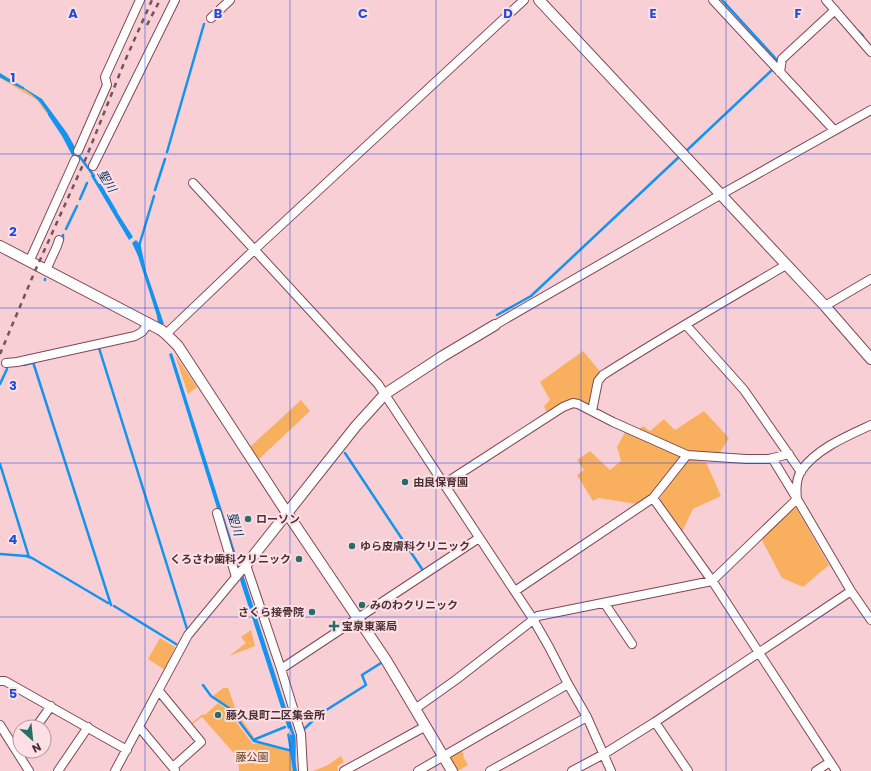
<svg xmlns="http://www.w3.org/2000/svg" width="871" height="771" font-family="Poppins,'Noto Sans JP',sans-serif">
	<rect width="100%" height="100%" fill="#f9cfd6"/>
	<path fill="#f9b05e" d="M0 74 37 97 48 110V115L37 100 0 78Z
		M583 351 603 375 594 400 587 405 573 403 548 415 544 406 550 400 540 382Z
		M175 355 197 387 188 394Z
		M301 400 310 411 258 460 250 447Z
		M704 411 729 438 717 457 687 455 643 505 599 498 593 501 577 475 584 470 577 460 590 451 610 470 621 461 617 447 625 432 623 427 637 431 643 426 650 431 664 419 675 430Z
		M687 459 706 462 721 496 693 509 681 534 658 501Z
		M794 504 829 565 803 587 782 578 759 535Z
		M251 630 255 646 229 656 246 643 241 637Z
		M160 638 175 647 165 670 148 659Z
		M223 688H228L237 713 254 737 252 739 230 708 213 696Z
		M218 703 228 710 230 714 253 744 259 743 290 752 293 771H239L238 758 202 717 191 725 190 724 203 714 205 715Z
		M460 750 464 754 463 756 468 765 458 771H455L448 756Z
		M341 756 344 762 337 766 338 771H313L328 765Z"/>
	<path fill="#1494ee" d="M0 73 42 99 67 133 76 149 73 157 62 136 48 115V110C33 93 20 86 0 75Z
		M92 173 133 237 129 240 91 176Z
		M136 240 139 243 140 242 146 271 164 324 158 325 157 316 138 256 132 243Z
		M172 353 239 564 236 569 169 354Z
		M243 576 283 703 288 719 292 727 288 729 240 580Z
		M289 733 291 744 290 735 295 734C297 746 294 759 297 771H293L287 734Z"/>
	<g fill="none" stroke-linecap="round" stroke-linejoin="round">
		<path stroke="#1494ee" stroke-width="2.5" d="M722 0 777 60 775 64
			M858 31 863 36
			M0 76 23 88
			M40 100 50 114
			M167 152 204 24
			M77 153 94 176
			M684 153 773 69
			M100 185 116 212
			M155 190 165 159
			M80 199 87 183
			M66 229 77 206
			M63 240V235
			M139 246 154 196
			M45 279V280
			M497 315 531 296 680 156
			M96 348H99L187 629
			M33 362 111 605
			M24 365 35 362
			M0 384 7 369
			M345 453 424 572
			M0 464 29 557
			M0 554 26 556 32 558 108 603
			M238 563 294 737
			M114 606 176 644
			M203 685 211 696 229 708 254 741 292 751
			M304 729 320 714 366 685 362 675 381 663
			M253 740 285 727"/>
		<g stroke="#814753" stroke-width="10">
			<path id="minor" d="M713 0 834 130
				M826 0 871 52
				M211 18 230 0
				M780 72 782 59 835 10
				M78 151 107 85 105 77 140 0
				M93 166 175 0
				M193 183 378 384 533 619 549 647 568 684 587 717 611 771
				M29 262 75 160
				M46 270 57 246 59 240
				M825 306 871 279
				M495 325 720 195 871 110
				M686 325 744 390 801 472
				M166 334 254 250 524 0
				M6 363 17 362 135 336 142 332 148 324
				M592 411 598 381 603 375C663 337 725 301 786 265
				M871 425C847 436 816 449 801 471 796 479 796 490 797 499L851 591 871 620
				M444 484 563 407 573 403 578 404 613 422 687 455 746 459H769L789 454
				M653 498 713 582 836 771
				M217 513 236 577
				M246 565 281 669 479 538
				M515 591 653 498 687 455
				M605 604 632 644
				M281 669 301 734 303 771
				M0 681H5L127 750
				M159 691 201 742 173 767
				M415 709 457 679 538 616 712 581 797 499 772 458
				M655 722 688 771
				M0 725 29 771
				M36 727 51 706
				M140 728 175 770
				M58 771 88 727
				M115 771 188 635 246 565
				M344 771 426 726
				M418 771 568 684
				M490 771 587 717
				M572 771 604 754 655 722 851 591
				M816 771 830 762"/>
		</g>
		<g stroke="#814753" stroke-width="12">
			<path id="tertiary" d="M539 0 825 306 871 359
				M0 246 161 330 166 334 178 346 287 513 386 660 452 771
				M246 565 356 426 385 394 443 356 495 325"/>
		</g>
		<use href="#minor" stroke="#fff" stroke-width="8"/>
		<use href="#tertiary" stroke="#fff" stroke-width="10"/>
		<path stroke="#73545a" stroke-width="2.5" stroke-dasharray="5 5" stroke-linecap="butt" d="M147 25 160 0
			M0 354 35 271 86 158 124 63 152 0"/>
	</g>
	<path fill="none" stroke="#1d4ed8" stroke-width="1" stroke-opacity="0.55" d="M145 0V771M290 0V771M436 0V771M581 0V771M726 0V771M0 154H871M0 308H871M0 463H871M0 617H871"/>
	<g fill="#266f69" stroke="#fde0e5" stroke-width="1.5">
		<circle cx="405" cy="482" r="4"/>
		<circle cx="248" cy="519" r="4"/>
		<circle cx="352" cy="546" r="4"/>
		<circle cx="299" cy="559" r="4"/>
		<circle cx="362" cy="605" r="4"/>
		<circle cx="312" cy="612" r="4"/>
		<path d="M332 620h4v4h4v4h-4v4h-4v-4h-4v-4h4z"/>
		<circle cx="218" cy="715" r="4"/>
	</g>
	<g text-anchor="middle" stroke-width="4" stroke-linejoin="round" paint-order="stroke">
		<g font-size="11" font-weight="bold" fill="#4a2f34" stroke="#fde0e5" text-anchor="start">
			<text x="413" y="486">由良保育園</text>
			<text x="256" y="523">ローソン</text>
			<text x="360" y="550">ゆら皮膚科クリニック</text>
			<text x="291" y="563" text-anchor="end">くろさわ歯科クリニック</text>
			<text x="370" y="609">みのわクリニック</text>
			<text x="304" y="616" text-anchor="end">さくら接骨院</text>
			<text x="342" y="630">宝泉東薬局</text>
			<text x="226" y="719">藤久良町二区集会所</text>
		</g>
		<g font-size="11" fill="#643f11" stroke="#fde0e5">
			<text x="252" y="761">藤公園</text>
		</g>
		<g font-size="12" font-style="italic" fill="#09375b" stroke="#fde0e5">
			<text transform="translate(107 181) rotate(58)" y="4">聖川</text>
			<text transform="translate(235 524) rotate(72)" y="4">聖川</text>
		</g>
	</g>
	<g font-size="13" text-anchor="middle" font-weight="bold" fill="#1d4ed8" stroke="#fde0e5" stroke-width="4" stroke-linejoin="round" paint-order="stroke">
		<text x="73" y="18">A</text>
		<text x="218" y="18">B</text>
		<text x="363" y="18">C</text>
		<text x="508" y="18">D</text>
		<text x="653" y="18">E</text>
		<text x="798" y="18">F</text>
		<text x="13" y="82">1</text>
		<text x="13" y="236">2</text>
		<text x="13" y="390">3</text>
		<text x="13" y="544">4</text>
		<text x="13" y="698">5</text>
	</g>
	<g transform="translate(32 739) rotate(153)"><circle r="19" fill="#fde0e5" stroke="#b5999e"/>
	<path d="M0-3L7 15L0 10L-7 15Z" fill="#266f69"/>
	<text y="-6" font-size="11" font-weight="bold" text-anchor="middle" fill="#4a2f34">N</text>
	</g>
</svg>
